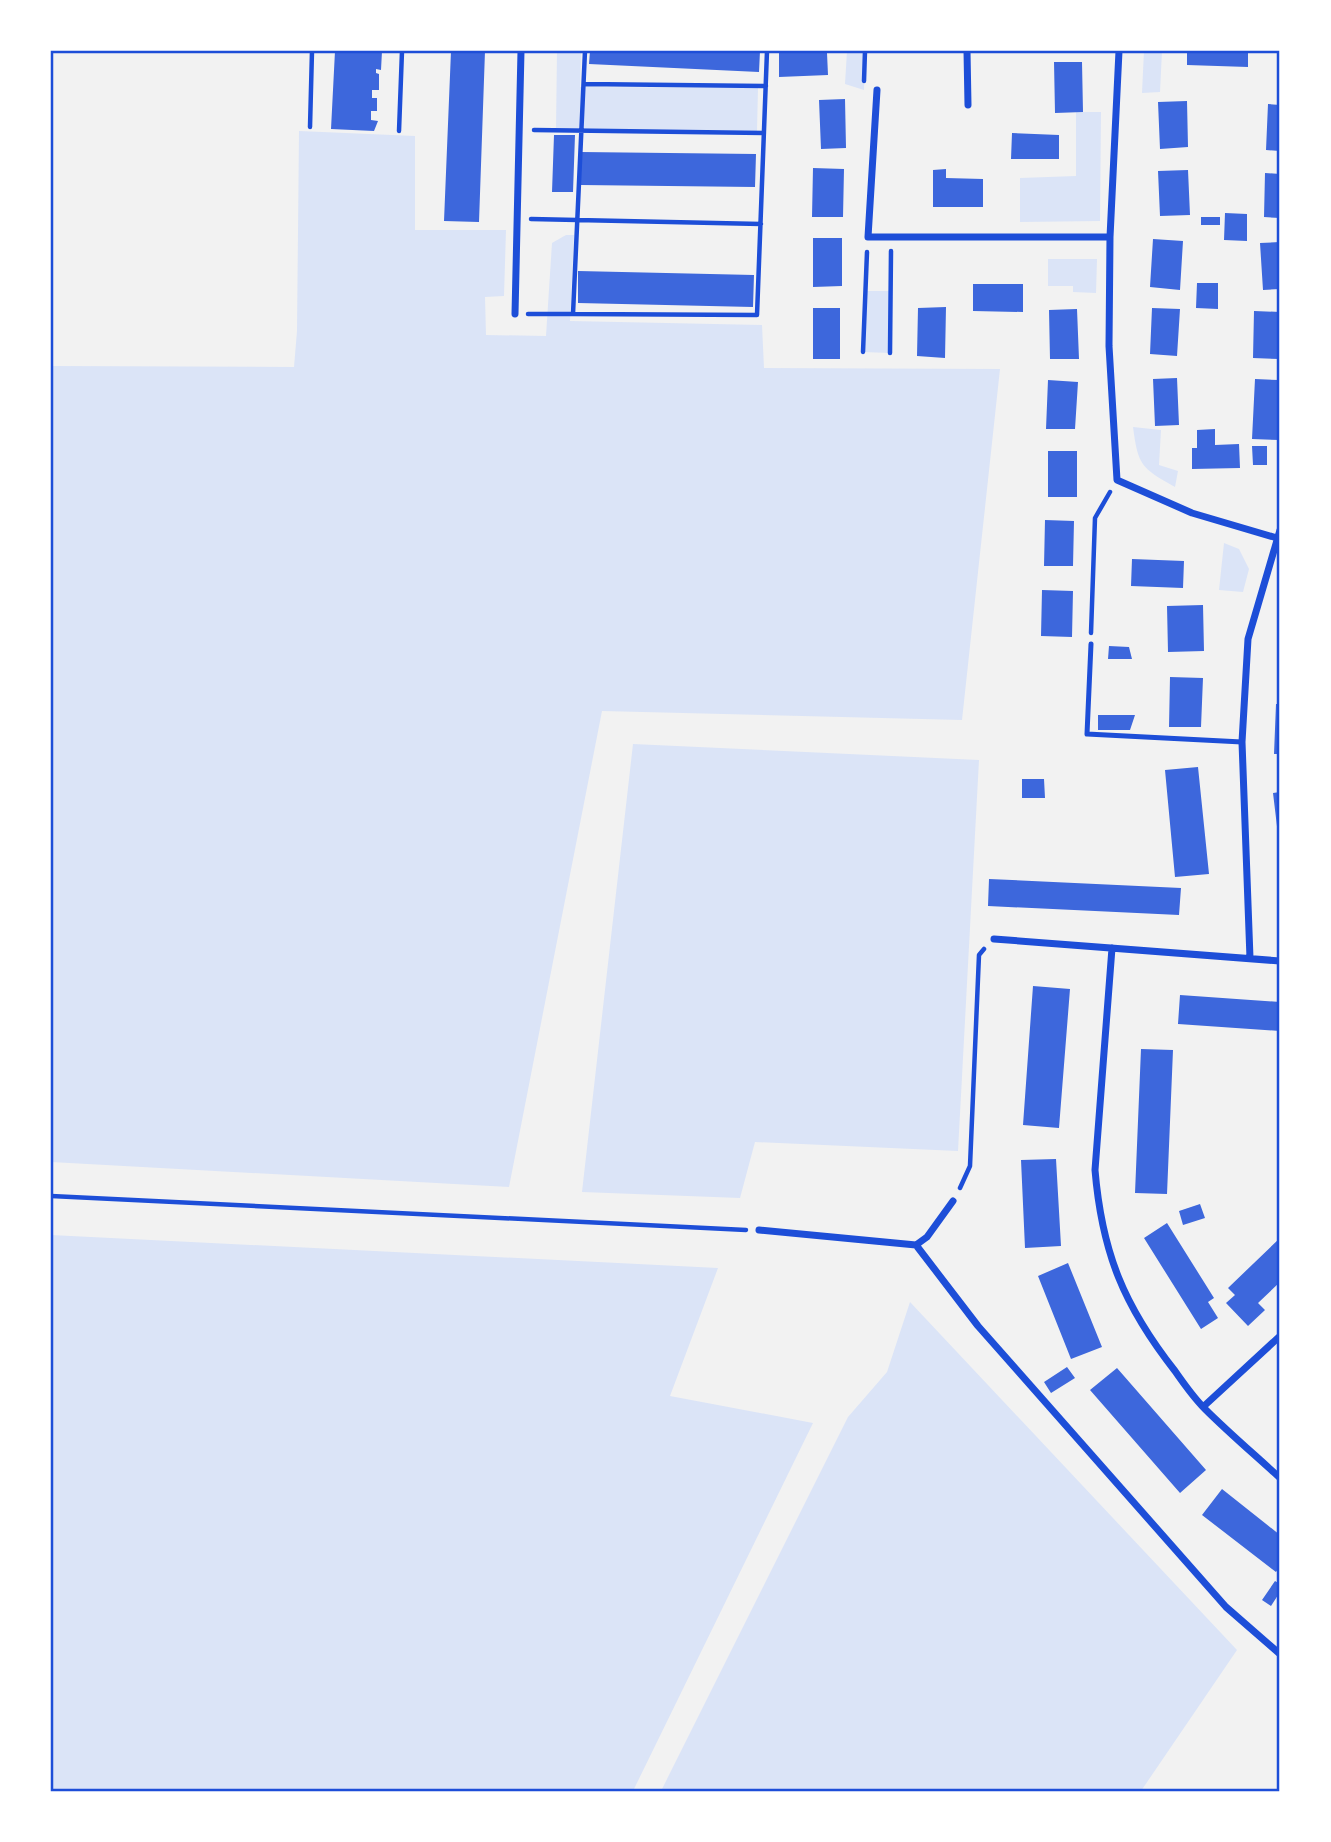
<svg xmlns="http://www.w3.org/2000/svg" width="1331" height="1842" font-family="'Space Grotesk',sans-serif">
	<rect width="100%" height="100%" fill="#f2f2f2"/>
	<path fill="#dbe4f7" d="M557 51H581L580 87 758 88 757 131 556 129Z
		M847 51H865L864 90 845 84Z
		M1144 51H1162L1160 92 1142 93Z
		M1076 112H1101L1100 221 1020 222V178L1076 176Z
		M299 131 415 136V230H506L504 296 485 297 486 335 546 336 552 243 566 235H574L570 321 762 325 764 368 1000 369 962 720 602 711 509 1187 51 1162V366L294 367 297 331Z
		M1048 259H1097L1096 293 1073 292V286H1048Z
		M865 291H890V353L863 352Z
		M1133 427 1161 430 1159 465 1178 471 1175 487C1141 468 1138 465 1133 427Z
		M1224 543 1239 549 1249 569 1243 592 1219 590Z
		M633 744 979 760 958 1151 755 1142 740 1198 582 1192Z
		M51 1235 718 1268 670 1396 813 1423 633 1791H51Z
		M910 1302 1237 1650 1141 1791H661L848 1417 887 1372Z"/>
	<path fill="#3d67dc" d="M335 51H382L381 70 376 69V73L379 74V90H372V98H377V111H371V120L378 121 374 131 331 129Z
		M451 51H485L479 222 444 221Z
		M590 51H760L759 72 589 64Z
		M1187 51H1248V67L1187 65Z
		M779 53H827L828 75 779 77Z
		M1054 62H1082L1083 112 1055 113Z
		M845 99 846 148 821 149 819 100Z
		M1187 101 1188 147 1160 149 1158 102Z
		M1268 104 1280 105V151L1266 150Z
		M1012 133 1059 135V159H1011Z
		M554 135H575L573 192H552Z
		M581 152 756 154 755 187 581 185Z
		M813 168 844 169 843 217H812Z
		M946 169V178L983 179V207H933V170Z
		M1188 170 1190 215 1160 216 1158 171Z
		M1265 173 1280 174V218L1264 217Z
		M1225 213 1247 214V241L1224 240Z
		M1201 217H1220V225H1201Z
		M813 238H842V286L813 287Z
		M1153 239 1183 241 1180 290 1150 287Z
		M1280 242V289L1263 290 1260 243Z
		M578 271 754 275 753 307 578 303Z
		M1197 283H1218V309L1196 308Z
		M973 284H1023V312L973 311Z
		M946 307 945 358 917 356 918 308Z
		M813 308H840V359H813Z
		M1152 308 1180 309 1177 356 1150 354Z
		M1077 309 1079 359H1050L1049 310Z
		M1254 311 1280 312V359L1253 358Z
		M1177 378 1179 425 1155 426 1153 379Z
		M1255 379 1279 380 1277 416H1280V440L1252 439Z
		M1048 380 1078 382 1075 429H1046Z
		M1215 429V445L1239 444 1240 468 1192 469V448H1197V430Z
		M1252 446H1267V465H1253Z
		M1048 451H1077V497H1048Z
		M1045 520 1074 521 1073 566H1044Z
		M1132 559 1184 561 1183 588 1131 586Z
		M1042 590 1073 591 1072 637 1041 636Z
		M1203 605 1204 651 1168 652 1167 606Z
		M1109 646 1129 647 1132 659H1108Z
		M1170 677 1203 678 1201 727H1169Z
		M1276 704H1280V754H1274Z
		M1098 715H1135L1130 730H1098Z
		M1198 767 1209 874 1175 877 1165 770Z
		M1022 779H1044L1045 798H1022Z
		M1280 792V843H1279L1273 793Z
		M989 879 1181 888 1179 915 988 906Z
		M1033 986 1070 989 1059 1128 1023 1125Z
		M1180 995 1280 1002V1031L1178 1024Z
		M1141 1049 1173 1050 1167 1194 1135 1193Z
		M1056 1159 1061 1246 1025 1248 1021 1160Z
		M1200 1204 1205 1218 1183 1225 1179 1211Z
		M1167 1223 1214 1298 1208 1302 1218 1318 1201 1329 1144 1238Z
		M1280 1238V1282L1258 1303 1265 1310 1248 1326 1226 1303 1235 1295 1228 1288Z
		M1068 1263 1102 1347 1071 1359 1038 1276Z
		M1067 1367 1075 1378 1051 1393 1044 1382Z
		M1117 1368 1206 1470 1180 1493 1090 1390Z
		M1222 1489 1280 1535V1566L1276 1572 1202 1515Z
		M1275 1581 1280 1584V1592L1271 1606 1262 1600Z"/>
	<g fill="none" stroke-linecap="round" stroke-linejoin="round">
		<path stroke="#1d4ed8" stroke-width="4.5" d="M585 51 573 314 757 315 767 51
			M864 81 865 51
			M584 84 766 86
			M310 127 312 51
			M534 130 764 133
			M399 131 402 51
			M531 219 761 224
			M528 314H573
			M863 352 867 252
			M890 353 891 251
			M1091 633 1095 518 1110 492
			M960 1188 970 1166 979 955 984 949
			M51 1196 746 1230"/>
		<path stroke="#1d4ed8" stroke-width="5" d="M1091 644 1087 734 1242 742"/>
		<path stroke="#1d4ed8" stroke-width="7" d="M967 51 968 105
			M1119 51 1110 237 1109 346 1117 480 1192 513 1277 538
			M877 90 868 237H1110
			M515 314 521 51
			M994 939 1280 961
			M1112 948 1095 1170C1102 1253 1124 1306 1175 1371 1184 1384 1194 1398 1205 1409 1229 1433 1255 1455 1280 1478
			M1250 958 1242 742 1248 639 1280 530
			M759 1230 916 1245 978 1326 1226 1607 1280 1654
			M916 1245 927 1237 953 1201
			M1203 1407 1280 1336"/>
	</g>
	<rect width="1331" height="1842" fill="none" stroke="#ffffff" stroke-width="105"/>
	<rect x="52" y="52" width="1226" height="1738" fill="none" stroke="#1d4ed8" stroke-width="2.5"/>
</svg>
